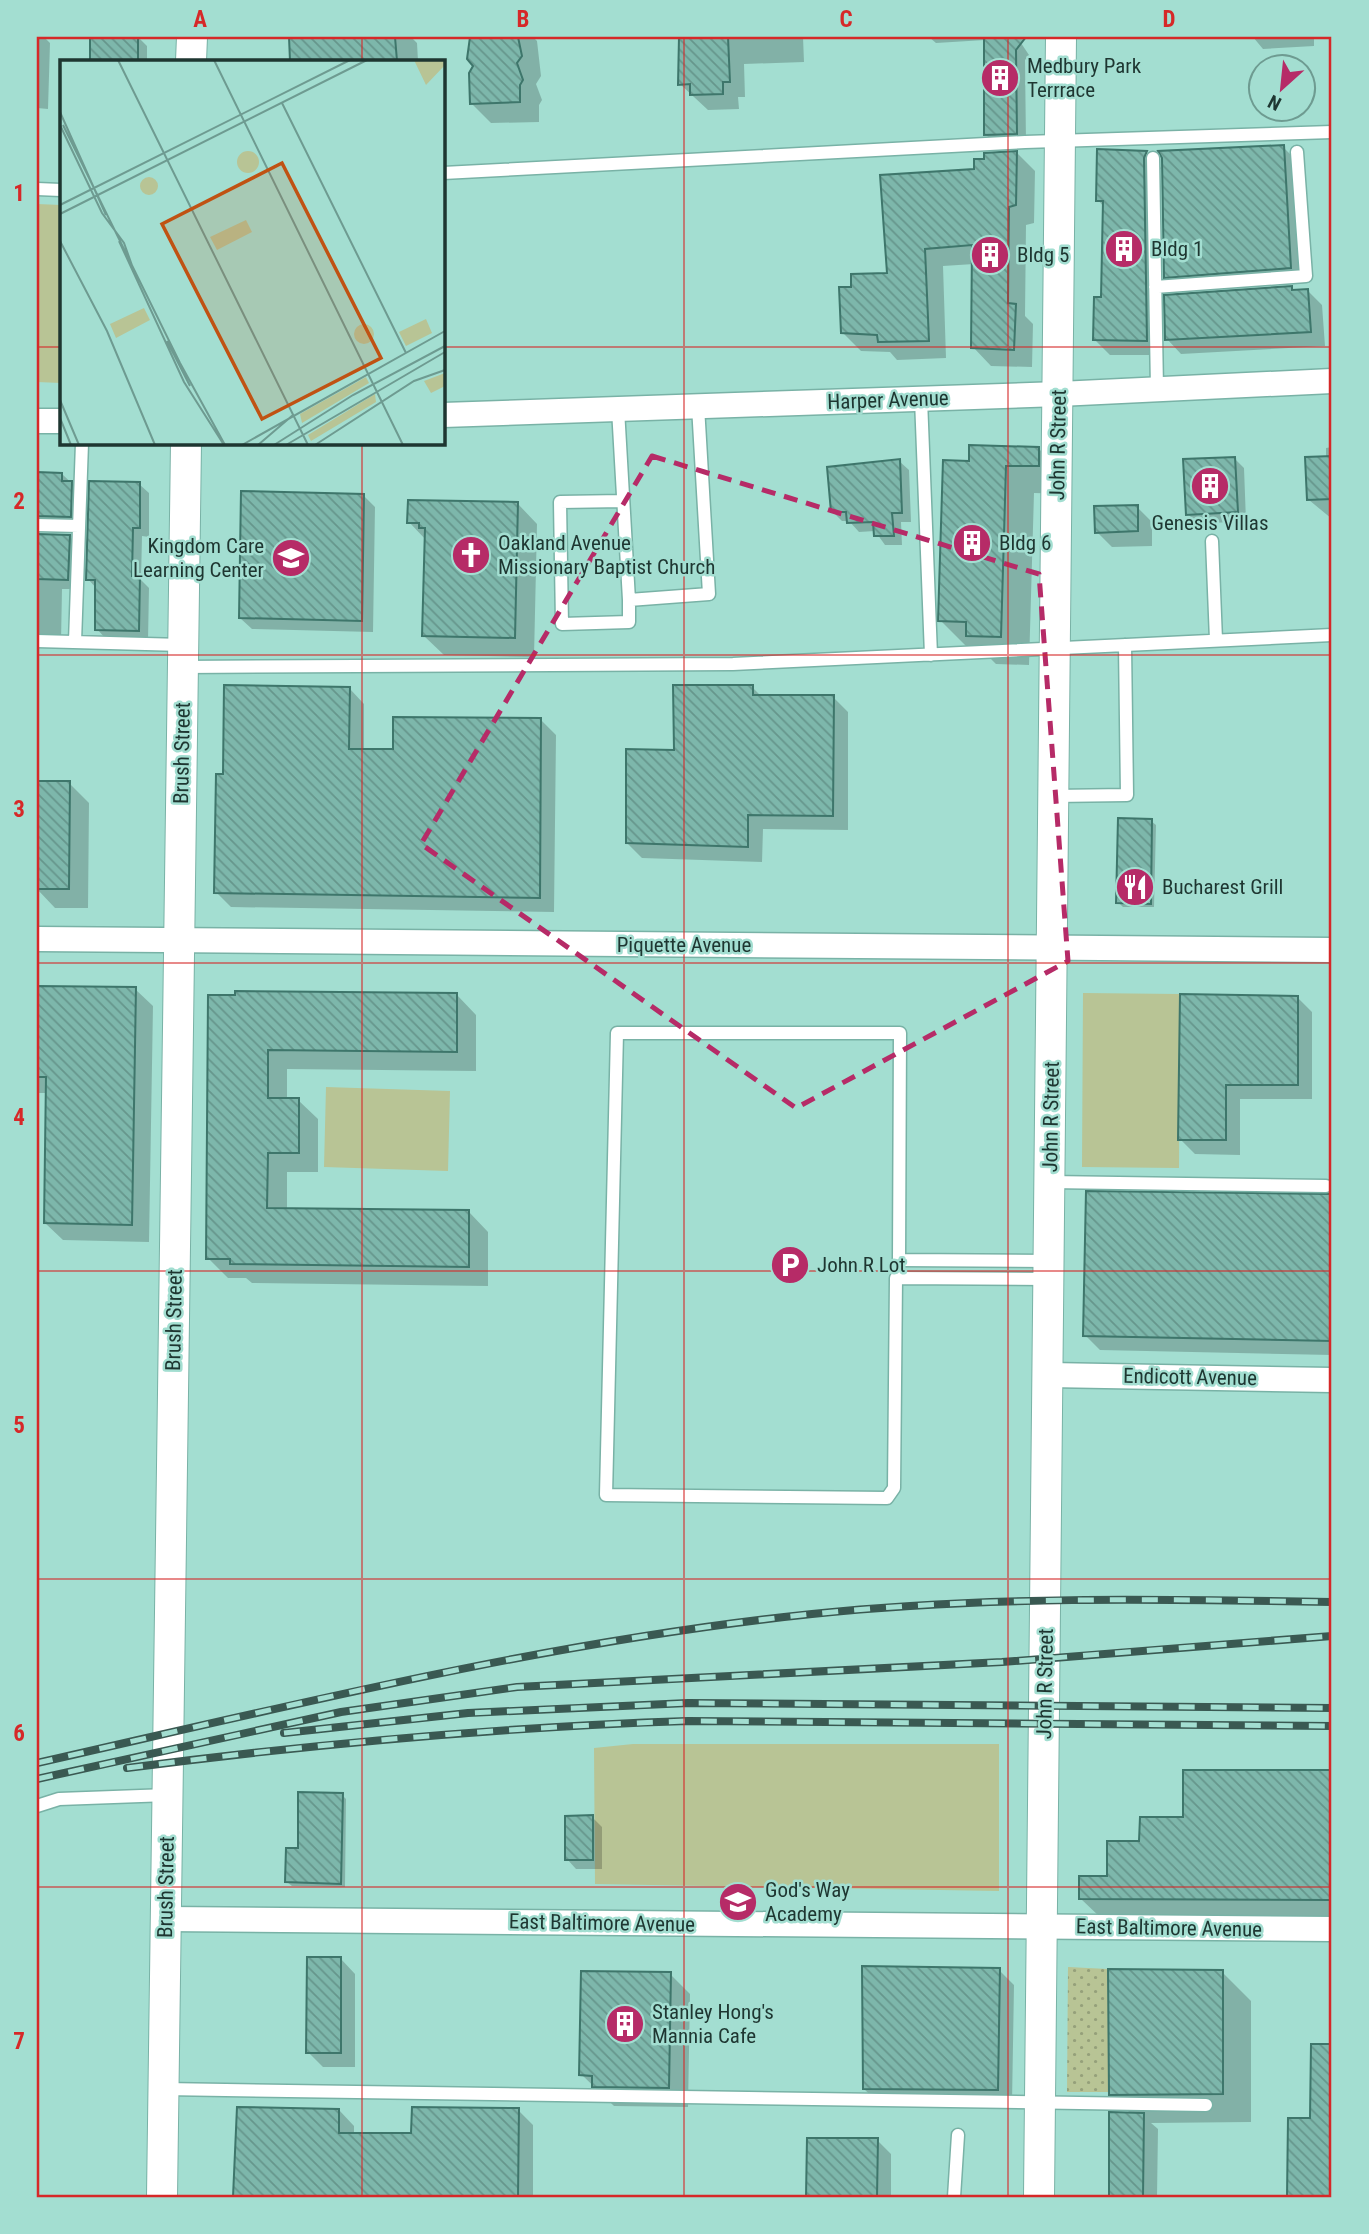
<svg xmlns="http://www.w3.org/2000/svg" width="1369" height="2234" font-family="'Roboto Condensed',sans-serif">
	<defs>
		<pattern id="park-dots" width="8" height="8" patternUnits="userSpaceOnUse" patternTransform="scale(1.75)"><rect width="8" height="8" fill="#b8c495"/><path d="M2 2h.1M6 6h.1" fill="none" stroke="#95a07a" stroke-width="1.8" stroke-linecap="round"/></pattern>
		<pattern id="building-back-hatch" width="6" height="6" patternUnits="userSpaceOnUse" patternTransform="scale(1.75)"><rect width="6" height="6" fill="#7db7ab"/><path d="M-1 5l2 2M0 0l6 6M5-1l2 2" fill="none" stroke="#66968c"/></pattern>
	</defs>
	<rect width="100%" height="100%" fill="#a3ded1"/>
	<path fill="#b8c495" d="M37 204 61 205V383L37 382Z
		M1083 993 1180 994 1179 1168 1082 1167Z
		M326 1087 450 1091 448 1171 324 1167Z
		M633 1744H999V1891L595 1884 594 1748Z"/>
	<path fill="url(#park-dots)" d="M1068 1967 1108 1969V2092H1067Z"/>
	<path fill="#0003" d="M37 37H44L50 43 48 109 37 108Z
		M92 37H138L147 46V61H92Z
		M291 37H411L417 43 418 61H291Z
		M472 37H533L537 41 541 76 536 84 542 100 539 105V122L491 123 471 103 475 66Z
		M680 37H803L804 62 744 64 745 97H738L739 109 708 110 680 84Z
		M929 37H1017L1029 55 1025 60 1026 143 996 144 986 135 985 40 936 43Z
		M1253 37H1314V46L1263 49Z
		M1283 147 1298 162 1305 283 1180 292 1166 277Z
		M1099 151 1147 153 1161 168 1158 174 1162 355H1110L1095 340 1103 299 1104 207 1098 200Z
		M1017 153 1035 171 1034 223 1026 225 1025 316 1033 324 1032 367 991 366 973 347 974 264 943 266 946 358 897 360 890 352 861 351 843 333 853 288 889 274 986 161Z
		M1291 288 1295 291 1307 290 1322 305 1325 346 1181 354 1167 339Z
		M1332 447V519L1309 500 1326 458V448Z
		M1039 449 1067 477V494L1034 493 1029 665 996 664 981 649H969L940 620 970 463Z
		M1234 458 1244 468 1246 521 1197 524 1188 514Z
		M899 461 909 470 911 522H901L902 545H885L875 531 859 532 849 521H842L833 512 868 462Z
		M37 474H62L81 492 80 526 47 525 37 535Z
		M139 484 149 493V537L142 536 141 580 149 588 148 640 106 639 97 629V589L88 579Z
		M364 496 375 507 373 632 252 629 240 618Z
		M518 504 537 524 534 657 444 655 424 636 426 540 409 522Z
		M1137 507 1152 522V546L1112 547 1097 532Z
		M37 535 69 536 79 546 77 589H62L61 642 37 641Z
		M752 687 761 696 833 697 848 712V830L763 829 762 862 642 858 627 843 676 751Z
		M350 689 364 704V751H395L541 720 556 735 554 912 231 907 216 892 224 775Z
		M37 783H69L89 803 88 908H55L37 889Z
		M1151 821 1156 825 1154 907H1123L1118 902Z
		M37 987 135 989 153 1006 149 1242 63 1240 45 1223 47 1093H37Z
		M457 995 476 1015V1071L287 1069V1100H298L318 1119V1172H287V1210L469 1212 488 1232V1286L252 1283 246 1278H228L208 1258 210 996Z
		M1297 997 1312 1012V1099H1240V1155L1195 1154 1180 1139Z
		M1088 1193 1332 1197V1355L1100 1350 1085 1335Z
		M1185 1772H1332V1919L1101 1918 1081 1899 1109 1878 1141 1843 1185 1818Z
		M342 1795 346 1799 345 1887 292 1886 287 1882 299 1850Z
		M592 1817 602 1827V1869H576L567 1859Z
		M341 1959 355 1974V2067H323L308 2052Z
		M999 1970 1014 1985 1012 2104 879 2103 864 2089Z
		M1222 1972 1251 2001V2122L1151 2123 1158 2129 1157 2197H1110L1111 2114H1131L1111 2094Z
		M670 1974 690 1994 688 2107 614 2106 581 2074Z
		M1312 2046H1332V2197H1289L1290 2120H1312Z
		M238 2109 339 2110 354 2126V2135H413L518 2110 533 2125V2197H235Z
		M808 2139 877 2140 891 2154V2196L916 2197H808Z"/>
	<path fill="url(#building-back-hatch)" stroke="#3e766b" stroke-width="2" d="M90 37H138V61H90Z
		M289 37H395L397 61H290Z
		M470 37H518L522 56 517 63 523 80 520 85V102L470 104 469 73 473 66 467 59Z
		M679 37H728L730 82H723V94L690 95V84L678 85Z
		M984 37H1026L1016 50 1017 134 984 135Z
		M1284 145 1291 268 1164 278 1162 158 1158 151Z
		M1097 149 1147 151 1144 158 1147 341 1093 340 1094 297H1101L1103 201H1096Z
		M1017 151 1016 205 1009 207 1008 303 1016 304 1014 350 971 348 972 245 925 249 929 341 878 342 877 335 841 333 839 287H851V274L887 273 880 175 974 169V159H984V153Z
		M1292 286V290L1308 289 1311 332 1165 340 1164 295Z
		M969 445 1039 447V466H1006L1001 637 966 636V622L938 621 943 460 969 461Z
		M1332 456V499L1307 500 1305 457Z
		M1235 457 1238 512 1186 515 1183 459Z
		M900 459 902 513H892L894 536H874L873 522 847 523 846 512H831L827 467Z
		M37 472 62 473V481H72L71 517 37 516Z
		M89 481 140 482V528H133L132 576H140L139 631 95 630V580H86Z
		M241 491 364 494 362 621 239 618Z
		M408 500 518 502 515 638 422 636 425 528H419V523H407Z
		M1138 505V531L1095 533 1094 506Z
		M37 534 70 535 68 580 37 579Z
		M224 685 350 687 349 749H393V717L541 718 540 898 214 893 216 774H223Z
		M673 685H753V695H834L833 816 748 815V847L626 843V749L674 750Z
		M37 781H70L69 889H37Z
		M1118 818 1152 819 1151 904 1116 903Z
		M37 986 136 987 132 1225 44 1223 46 1077H37Z
		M235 991 457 993V1052L268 1050V1098H299V1153H268L267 1208 469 1210V1267L230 1264V1259H206L208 995H235Z
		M1180 994 1298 996V1085H1226V1140H1178Z
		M1086 1191 1332 1194V1341L1083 1336Z
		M1183 1770H1332V1900L1079 1899V1876H1107V1841H1139L1140 1817H1183Z
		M298 1792 343 1793 341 1884 285 1882 286 1848H298Z
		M593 1815V1860H565V1816Z
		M307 1957H341V2053H306Z
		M862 1966 1000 1968 998 2090 863 2089Z
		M1108 1969 1223 1970V2094L1109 2095Z
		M581 1971 671 1972 669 2088 592 2087V2076L579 2075Z
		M1311 2044H1332V2197H1287L1288 2118H1310Z
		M237 2107 339 2109V2133H411L412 2107 519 2108 518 2197H233Z
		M1109 2112 1144 2113 1143 2197H1109Z
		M807 2138H878L877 2197H806Z"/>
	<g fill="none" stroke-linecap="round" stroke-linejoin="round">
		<g stroke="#79b2a6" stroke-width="15">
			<path id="service" d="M1153 158 1157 389
				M443 173 1025 142 1332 132
				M37 189 61 190
				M1155 287 1306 276 1297 152
				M921 399 931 655
				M618 409 629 600V622L562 624 560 502 623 501
				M37 525 79 526
				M1212 541 1216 640
				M629 600 709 594 698 406
				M37 641 182 645
				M75 642 82 443
				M183 667 733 664 1332 635
				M1054 796 1127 795 1125 645
				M1050 1182 1326 1186
				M1048 1279 896 1278 894 1488 887 1498 606 1495 617 1033H900L899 1260 1049 1261
				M37 1806 59 1799 168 1795
				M164 2089 1206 2105
				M954 2197 958 2135"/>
		</g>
		<g stroke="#79b2a6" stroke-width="27">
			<path id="minor" d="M443 415 1059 394 1332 381
				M37 421H61
				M37 939 1332 950
				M1049 1375 1332 1380
				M166 1919 1332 1929"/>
		</g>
		<g stroke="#79b2a6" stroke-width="32">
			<path id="tertiary" d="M191 61 192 37
				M162 2197 186 443
				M1039 2197 1061 37"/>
		</g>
		<use href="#service" stroke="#fff" stroke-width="12"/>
		<use href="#minor" stroke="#fff" stroke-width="24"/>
		<use href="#tertiary" stroke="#fff" stroke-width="30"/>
		<g stroke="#3a5952" stroke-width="8">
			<path id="rail" d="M284 1733 468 1713 688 1703 1332 1708
				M37 1763C293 1705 551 1641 812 1614 985 1596 1159 1599 1332 1602
				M127 1768C314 1744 500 1727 688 1721L1332 1726
				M37 1779 341 1712 517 1687 1002 1662 1332 1636"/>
		</g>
		<use href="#rail" stroke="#a3ded1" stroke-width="5" stroke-dasharray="16" stroke-linecap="butt"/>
	</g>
	<path fill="none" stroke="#b62b67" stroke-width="5" stroke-dasharray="14 9" stroke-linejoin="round" d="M652 456 1039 574 1068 961 796 1108 421 844Z"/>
	<path fill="none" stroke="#d62828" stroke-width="2" stroke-opacity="0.55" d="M362 37V61M684 37V2197M1008 37V2197M37 347H61M443 347H1332M362 443V2197M37 655H1332M37 963H1332M37 1271H1332M37 1579H1332M37 1887H1332"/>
	<defs>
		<g id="building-disc" transform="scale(2.0125)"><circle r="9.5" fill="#b62b67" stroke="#a3ded1"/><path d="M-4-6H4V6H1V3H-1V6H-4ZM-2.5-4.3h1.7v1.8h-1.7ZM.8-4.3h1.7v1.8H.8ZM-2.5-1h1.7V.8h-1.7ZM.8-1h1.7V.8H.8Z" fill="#fff"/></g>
		<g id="church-disc" transform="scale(2.0125)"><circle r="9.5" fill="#b62b67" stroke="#a3ded1"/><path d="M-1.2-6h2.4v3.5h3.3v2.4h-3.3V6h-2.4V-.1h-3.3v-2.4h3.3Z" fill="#fff"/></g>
		<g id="school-disc" transform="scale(2.0125)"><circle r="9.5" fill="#b62b67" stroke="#a3ded1"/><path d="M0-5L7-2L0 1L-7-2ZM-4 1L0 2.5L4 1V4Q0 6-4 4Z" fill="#fff"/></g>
		<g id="restaurant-disc" transform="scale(2.0125)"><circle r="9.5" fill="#b62b67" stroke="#a3ded1"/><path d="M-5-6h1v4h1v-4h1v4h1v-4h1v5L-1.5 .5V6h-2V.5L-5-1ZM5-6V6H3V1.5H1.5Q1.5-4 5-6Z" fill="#fff"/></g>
		<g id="parking-disc" transform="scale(2.0125)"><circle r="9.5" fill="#b62b67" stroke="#a3ded1"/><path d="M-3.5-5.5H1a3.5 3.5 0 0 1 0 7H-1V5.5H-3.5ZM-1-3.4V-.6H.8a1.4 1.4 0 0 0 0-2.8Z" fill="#fff"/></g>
	</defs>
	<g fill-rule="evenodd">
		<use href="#building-disc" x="1000" y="78"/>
		<use href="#building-disc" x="1124" y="249"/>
		<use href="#building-disc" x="990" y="255"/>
		<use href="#building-disc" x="1210" y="486"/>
		<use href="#building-disc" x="972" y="543"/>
		<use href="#church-disc" x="471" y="555"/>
		<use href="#school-disc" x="291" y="558"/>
		<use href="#restaurant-disc" x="1135" y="887"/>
		<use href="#parking-disc" x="790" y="1265"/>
		<use href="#school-disc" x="738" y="1902"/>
		<use href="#building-disc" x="625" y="2024"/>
	</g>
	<g text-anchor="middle" stroke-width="5" stroke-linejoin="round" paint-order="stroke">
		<g font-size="21" fill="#1e3631" stroke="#a3ded1" text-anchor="start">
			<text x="1027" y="73">Medbury Park<tspan x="1027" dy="24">Terrrace</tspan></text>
			<text x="1151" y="256">Bldg 1</text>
			<text x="1017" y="262">Bldg 5</text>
			<text x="1210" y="530" text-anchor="middle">Genesis Villas</text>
			<text x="498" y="550">Oakland Avenue<tspan x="498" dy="24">Missionary Baptist Church</tspan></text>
			<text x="999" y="550">Bldg 6</text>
			<text x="264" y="553" text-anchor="end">Kingdom Care<tspan x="264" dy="24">Learning Center</tspan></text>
			<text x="1162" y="894">Bucharest Grill</text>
			<text x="817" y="1272">John R Lot</text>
			<text x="765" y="1897">God's Way<tspan x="765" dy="24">Academy</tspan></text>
			<text x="652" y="2019">Stanley Hong's<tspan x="652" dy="24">Mannia Cafe</tspan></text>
		</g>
		<g font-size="21" fill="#1e3631" stroke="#a3ded1">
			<text transform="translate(888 400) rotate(-2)" y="7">Harper Avenue</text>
			<text transform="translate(1058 445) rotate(-89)" y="7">John R Street</text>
			<text transform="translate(182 753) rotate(-89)" y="7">Brush Street</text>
			<text x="684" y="952">Piquette Avenue</text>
			<text transform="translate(1051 1117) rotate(-89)" y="7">John R Street</text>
			<text transform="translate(174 1320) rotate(-89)" y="7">Brush Street</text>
			<text transform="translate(1190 1377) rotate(1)" y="7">Endicott Avenue</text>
			<text transform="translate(1045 1684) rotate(-89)" y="7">John R Street</text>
			<text transform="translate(166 1887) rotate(-89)" y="7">Brush Street</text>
			<text transform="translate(602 1923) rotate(1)" y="7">East Baltimore Avenue</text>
			<text transform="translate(1169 1928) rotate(1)" y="7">East Baltimore Avenue</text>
		</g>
	</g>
	<g transform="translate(60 60)">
		<rect width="385" height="385" fill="#a3ded1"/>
		<path d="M354 0H385V5L366 25ZM177 102a11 11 0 1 1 22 0a11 11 0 1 1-22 0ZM80 126a9 9 0 1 1 18 0a9 9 0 1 1-18 0ZM186 160 192 172 157 190 150 177ZM84 248 90 260 56 278 50 264ZM366 259 372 273 346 286 339 272ZM294 274a10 10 0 1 1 20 0a10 10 0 1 1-20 0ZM385 313V326L371 333 364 321ZM306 317 309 323 242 363 240 354ZM315 334 316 342 251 381 248 375Z" fill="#b8c495"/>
		<path fill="none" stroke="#6e9b91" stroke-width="2" d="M58 0 248 385M154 0 343 385M222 43 346 293M0 52 46 155M0 65 42 153 64 183 74 211M3 65 120 303 165 385M0 145 290 0M0 154 307 0M0 181 47 271 95 385M59 181 124 322 164 385M107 281 130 326M0 340 19 385M0 358 11 385M182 385 385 271M198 385 233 355M214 385 293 335 385 286M226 385 385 292M255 385 354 321 385 310"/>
		<path fill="#c05213" fill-opacity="0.15" stroke="#c05213" stroke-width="3.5" d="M222 103 321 298 202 359 102 164Z"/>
		<rect width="385" height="385" fill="none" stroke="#1e3631" stroke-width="3.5"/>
	</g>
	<rect width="1369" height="2234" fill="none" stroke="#a3ded1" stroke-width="77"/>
	<g transform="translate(1282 88) rotate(207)"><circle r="33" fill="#a3ded1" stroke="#6e9b91" stroke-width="2"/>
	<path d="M0-5L12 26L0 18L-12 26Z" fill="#b62b67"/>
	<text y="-10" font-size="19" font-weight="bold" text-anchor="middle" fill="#1e3631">N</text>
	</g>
	<rect x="38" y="38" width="1292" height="2158" fill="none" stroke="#d62828" stroke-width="2.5"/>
	<g font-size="23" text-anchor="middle" font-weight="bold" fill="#d62828">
		<text x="200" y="27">A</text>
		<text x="523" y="27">B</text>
		<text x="846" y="27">C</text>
		<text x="1169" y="27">D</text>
		<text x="19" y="201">1</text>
		<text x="19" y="509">2</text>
		<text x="19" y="817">3</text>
		<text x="19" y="1125">4</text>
		<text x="19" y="1433">5</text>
		<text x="19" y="1741">6</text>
		<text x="19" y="2049">7</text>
	</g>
</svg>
